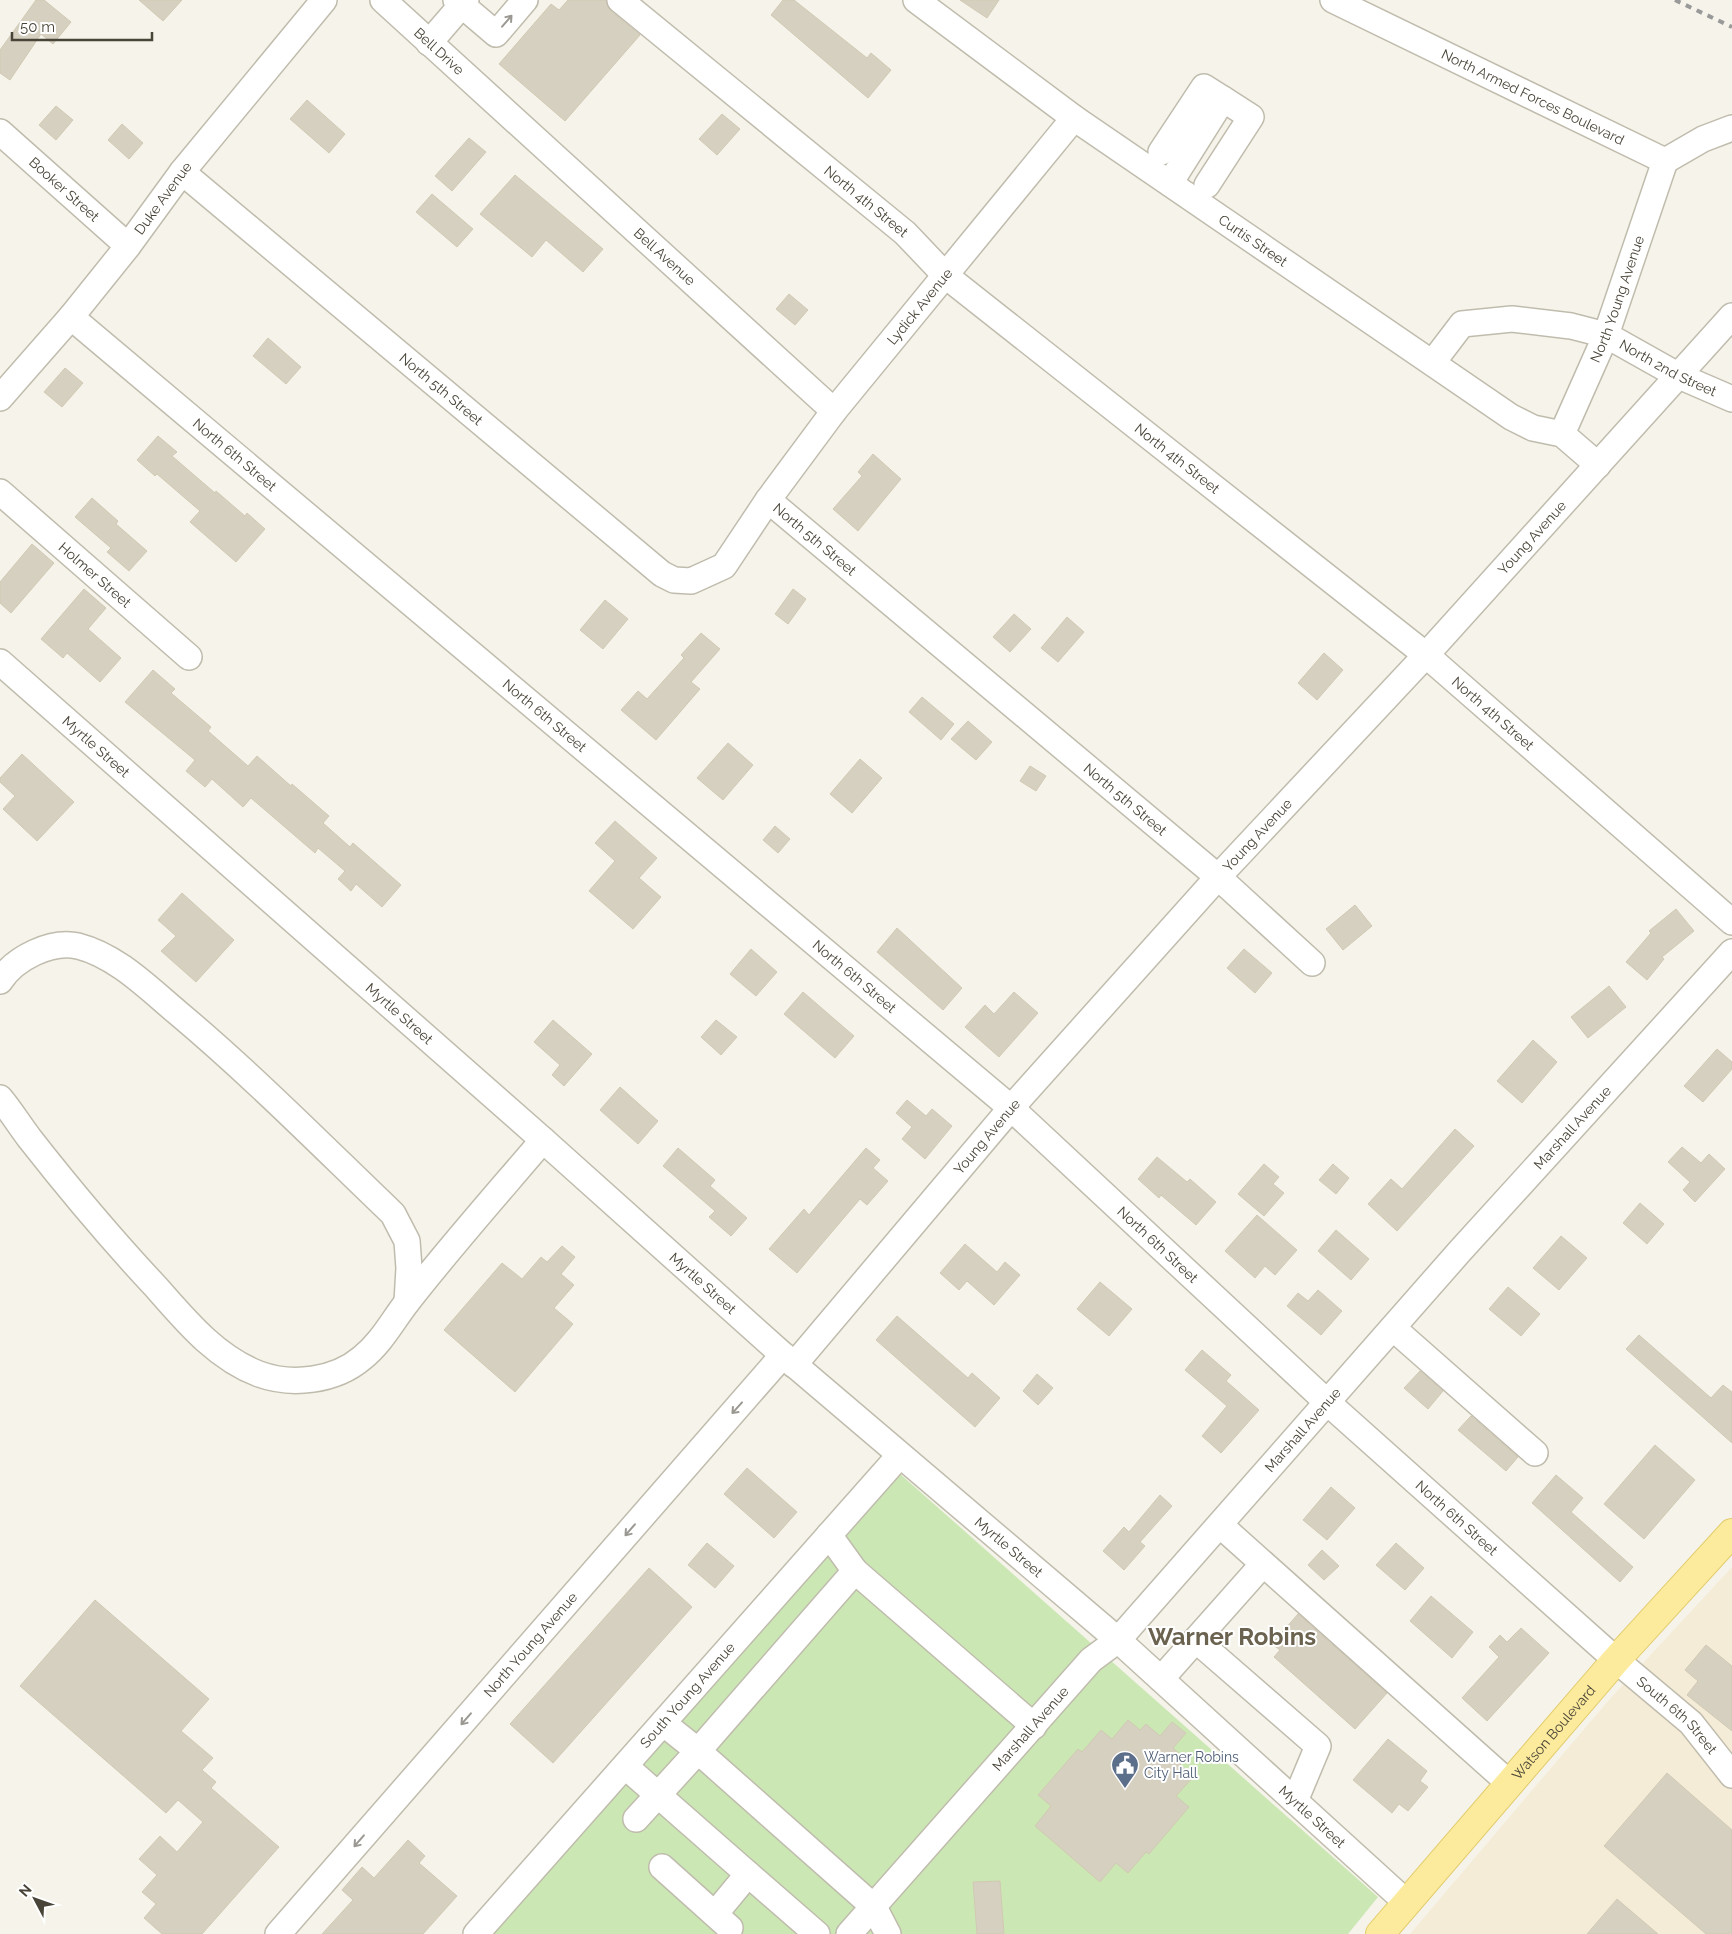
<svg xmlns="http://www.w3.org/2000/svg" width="1732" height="1934" font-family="Raleway,sans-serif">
	<rect width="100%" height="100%" fill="#f5f3ea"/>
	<path fill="#f5ecd7" d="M1732 1567V1934H1410L1608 1701Z"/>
	<path fill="#cbe8b4" d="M891 1466 1378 1897 1348 1934H482Z"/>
	<path fill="#d6d0c0" stroke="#d1c9b3" d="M36 0H44L71 22 53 44 41 34 10 80 0 73V50Z
		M139 0H182L163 21Z
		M568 0H606L611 11 640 35 565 121 499 64 551 4 559 10Z
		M783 0H794L867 58 871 53 891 70 868 98 771 15Z
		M960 0H999L987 18Z
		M307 100 345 134 329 153 290 119Z
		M56 106 73 120 56 140 39 125Z
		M722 114 740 129 717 155 699 139Z
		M122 124 143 143 129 159 108 140Z
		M469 138 486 152 452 191 435 176Z
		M515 175 603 249 583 272 546 240 532 257 480 214Z
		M432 194 473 229 457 247 416 212Z
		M789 294 808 310 795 325 776 309Z
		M268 338 301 367 286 384 253 356Z
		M65 368 83 383 62 407 44 392Z
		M158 436 177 452 172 456 215 493 216 491 245 516 247 513 265 529 236 562 190 522 200 511 157 474 155 476 137 460Z
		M873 454 901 479 858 531 833 509 862 476 858 472Z
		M92 498 118 521 116 524 147 551 129 571 107 552 111 548 75 517Z
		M32 544 54 563 11 613 0 603V582Z
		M84 589 106 608 88 629 121 658 100 682 67 653 63 658 41 639Z
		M793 589 806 599 788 624 775 614Z
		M605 600 628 619 603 649 580 630Z
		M1014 614 1031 629 1010 652 993 637Z
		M1067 617 1084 632 1058 662 1041 648Z
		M701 633 720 649 691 682 700 689 656 740 621 710 638 691 647 699 684 658 681 655Z
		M1324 653 1343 670 1317 700 1298 683Z
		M153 670 175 689 171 693 211 727 208 731 248 766 257 756 291 786 292 784 329 816 323 823 350 847 353 843 401 885 382 907 356 884 351 891 338 879 345 871 318 848 315 853 251 798 243 807 212 779 205 787 186 771 195 760 125 702Z
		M922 697 954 724 941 740 909 712Z
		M968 721 992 742 976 760 951 739Z
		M728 743 753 765 723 800 697 778Z
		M22 754 74 802 37 841 3 809 15 796 0 782V778Z
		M860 759 882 778 852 813 830 794Z
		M1030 766 1046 776 1036 791 1020 781Z
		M615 821 657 858 639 878 661 897 633 929 589 891 615 861 595 843Z
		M775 826 790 839 778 853 763 840Z
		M182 893 234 940 196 982 161 951 176 936 158 920Z
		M1355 905 1372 926 1343 950 1326 929Z
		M1676 909 1694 931 1662 957 1664 959 1647 980 1626 962 1651 933 1649 931Z
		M897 928 962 988 943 1010 877 952Z
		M751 949 777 972 756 996 730 974Z
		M1244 949 1272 973 1255 993 1227 968Z
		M1609 986 1626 1007 1588 1038 1571 1017Z
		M803 992 854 1036 835 1058 784 1014Z
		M1014 992 1038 1013 999 1057 965 1027 985 1005 994 1014Z
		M553 1020 592 1054 564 1086 552 1075 560 1065 534 1042Z
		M716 1020 737 1037 721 1055 701 1037Z
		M1533 1040 1557 1062 1522 1103 1497 1081Z
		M1717 1049 1732 1062V1069L1703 1102 1684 1086Z
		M620 1087 658 1121 638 1144 600 1110Z
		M907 1100 926 1116 932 1109 952 1126 925 1159 902 1139 912 1127 896 1113Z
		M1455 1129 1474 1146 1397 1231 1368 1204 1391 1179 1402 1189Z
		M1682 1147 1701 1163 1709 1154 1725 1169 1695 1202 1683 1190 1690 1182 1668 1162Z
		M678 1148 715 1180 710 1186 747 1218 731 1236 709 1217 715 1211 663 1166Z
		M866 1148 880 1160 873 1168 888 1181 867 1205 860 1199 797 1273 769 1249 804 1209 809 1215Z
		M1157 1157 1187 1182 1190 1179 1216 1202 1196 1225 1161 1195 1159 1198 1138 1179Z
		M1264 1164 1279 1177 1273 1184 1284 1193 1264 1216 1238 1194Z
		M1333 1164 1349 1178 1336 1194 1319 1180Z
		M1640 1203 1664 1224 1647 1244 1623 1223Z
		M1257 1215 1297 1250 1275 1275 1265 1266 1255 1278 1225 1251Z
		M1336 1230 1369 1259 1351 1280 1318 1251Z
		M1561 1236 1587 1258 1559 1290 1533 1268Z
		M965 1244 997 1272 1005 1262 1020 1275 994 1305 967 1281 959 1290 940 1273Z
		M562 1246 575 1257 561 1274 574 1285 554 1308 573 1324 515 1392 444 1330 502 1263 522 1279 541 1257 547 1262Z
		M1100 1282 1132 1309 1109 1336 1077 1309Z
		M1508 1287 1540 1314 1521 1336 1489 1309Z
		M1318 1290 1342 1311 1321 1335 1287 1306 1298 1293 1308 1301Z
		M897 1316 968 1378 972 1373 1000 1398 975 1427 876 1340Z
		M1639 1335 1711 1398 1723 1385 1732 1392V1443L1626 1349Z
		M1202 1350 1231 1375 1226 1381 1259 1410 1221 1453 1202 1436 1227 1406 1185 1370Z
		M1420 1371 1443 1391 1428 1409 1404 1388Z
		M1037 1374 1053 1388 1038 1405 1023 1391Z
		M1471 1416 1518 1457 1506 1471 1458 1430Z
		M1655 1445 1695 1480 1644 1539 1604 1504Z
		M747 1468 797 1512 774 1538 724 1494Z
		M1556 1475 1583 1498 1571 1512 1633 1567 1620 1582 1532 1503Z
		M1331 1487 1355 1508 1327 1540 1303 1520Z
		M1160 1495 1172 1506 1140 1542 1145 1546 1124 1570 1103 1551 1124 1527 1129 1532Z
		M707 1543 734 1566 715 1588 688 1565Z
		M1396 1543 1424 1568 1405 1590 1376 1565Z
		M1322 1550 1339 1566 1324 1580 1308 1565Z
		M649 1568 692 1607 553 1763 510 1724Z
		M1431 1596 1473 1632 1452 1658 1410 1621Z
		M95 1600 209 1699 181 1731 213 1758 202 1770 216 1782 211 1788 279 1847 202 1934H162L144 1918 156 1904 142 1892 157 1875 139 1859 160 1836 177 1852 203 1822 178 1800 166 1813 20 1686Z
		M1298 1614 1387 1693 1355 1729 1274 1657 1280 1650 1272 1644Z
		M1521 1628 1549 1653 1487 1721 1462 1698 1499 1657 1489 1647 1500 1635 1507 1642Z
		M1706 1645 1732 1666V1731L1687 1695 1698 1681 1685 1670Z
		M1128 1720 1140 1730 1146 1724 1160 1736 1172 1722 1186 1733 1173 1748 1185 1759 1180 1765 1194 1776 1176 1796 1189 1807 1149 1854 1146 1852 1128 1873 1116 1863 1100 1882 1035 1826 1051 1806 1038 1795 1078 1749 1082 1752 1101 1730 1112 1739Z
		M1388 1739 1427 1771 1420 1781 1428 1787 1408 1811 1399 1804 1392 1813 1353 1780Z
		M1667 1773 1732 1830V1934H1706L1604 1846Z
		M408 1840 425 1856 419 1863 457 1896 423 1934H322L353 1900 342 1890 362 1867 374 1878Z
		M1000 1881 1004 1934H977L973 1882Z
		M1617 1899 1658 1934H1587Z"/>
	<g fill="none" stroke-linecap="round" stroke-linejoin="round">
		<g stroke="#c0bcad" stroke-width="28">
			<g id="minor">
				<path id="s1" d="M383 0 834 411"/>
				<path d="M456 0 496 34 525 0"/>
				<path id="s2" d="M620 0 905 233 946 276 1426 655 1732 922"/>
				<path id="s3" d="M916 0 1074 118 1511 417 1533 428 1562 434 1598 465"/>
				<path id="s4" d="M1333 0 1665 161 1703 139 1732 128"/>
				<path d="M429 43 466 0"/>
				<path id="s5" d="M0 132 128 246"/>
				<path d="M1161 152 1204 87 1223 99"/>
				<path id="s6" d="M182 172 662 574 674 580 691 581 724 566 768 500 834 411 1074 118"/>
				<path d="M1170 183 1223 99 1251 117 1207 185"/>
				<path id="s7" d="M71 317 1011 1108 1328 1403 1616 1660 1691 1723 1732 1775"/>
				<path id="s8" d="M1433 362 1462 324 1512 319 1571 326 1606 335 1679 376 1732 399"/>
				<path id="s9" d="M0 398 71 317 128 246 182 172 324 0"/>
				<path id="s10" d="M1562 434 1606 335 1665 161"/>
				<path id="s11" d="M0 492 189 657"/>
				<path id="s12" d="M768 500 1218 877 1312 963"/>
				<path id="s13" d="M0 662 543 1140 783 1355 1118 1640 1406 1902"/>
				<path d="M0 981C15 958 51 940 78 946 117 956 148 988 178 1013 253 1076 322 1146 393 1214L407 1241 409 1268 407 1302"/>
				<path d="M0 1098C11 1111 20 1126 30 1139 70 1190 112 1240 156 1287 185 1320 216 1358 259 1374 292 1386 335 1381 362 1358 382 1342 393 1320 408 1301 451 1246 498 1193 543 1140"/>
				<path d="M1393 1328 1535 1453"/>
				<path id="s14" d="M794 1365 1011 1108 1218 877 1426 655 1732 316"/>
				<path d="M1220 1525 1509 1783"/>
				<path d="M855 1571 1034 1726"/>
				<path d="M1196 1640 1318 1746 1295 1801"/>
				<path d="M1161 1679 1263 1564"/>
				<path d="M663 1723 698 1751 855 1571 829 1535"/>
				<path d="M625 1766 748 1874 715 1914"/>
				<path d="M636 1819 698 1751 874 1907 888 1934"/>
				<path d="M662 1867 730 1928"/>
				<path d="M748 1874 817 1934"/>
				<path id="s15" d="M278 1934 783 1355"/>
				<path id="s16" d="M476 1934 899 1456"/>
				<path id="s17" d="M849 1934 1091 1660 1118 1640 1460 1251 1732 952"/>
			</g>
		</g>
		<g stroke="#e2cb6b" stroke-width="30">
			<g id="major">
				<path id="s18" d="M1380 1934 1616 1660 1732 1533"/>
			</g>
		</g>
		<use href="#minor" stroke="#fff" stroke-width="25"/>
		<use href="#major" stroke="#fceb9c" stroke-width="28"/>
		<path stroke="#999" stroke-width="4" stroke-dasharray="6 6" stroke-linecap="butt" d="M1675 0 1732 27"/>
	</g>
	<defs><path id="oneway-shaft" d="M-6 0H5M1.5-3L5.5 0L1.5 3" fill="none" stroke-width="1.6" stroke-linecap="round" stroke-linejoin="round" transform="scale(1.25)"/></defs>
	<g stroke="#9b9892">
		<use href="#oneway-shaft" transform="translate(507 21) rotate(-49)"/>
		<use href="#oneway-shaft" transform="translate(737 1408) rotate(132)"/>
		<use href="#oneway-shaft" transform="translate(630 1530) rotate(131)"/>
		<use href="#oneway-shaft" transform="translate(466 1719) rotate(131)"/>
		<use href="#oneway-shaft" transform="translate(359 1841) rotate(131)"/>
	</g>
	<defs>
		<g id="civic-pin" transform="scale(1.4375)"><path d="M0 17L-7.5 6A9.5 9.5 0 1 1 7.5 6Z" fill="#5c6f8a" stroke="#fff"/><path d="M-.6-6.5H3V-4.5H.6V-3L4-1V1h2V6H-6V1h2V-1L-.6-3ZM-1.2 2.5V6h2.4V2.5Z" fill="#fff"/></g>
	</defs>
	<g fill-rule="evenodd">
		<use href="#civic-pin" x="1125" y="1765"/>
	</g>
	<g text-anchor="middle" stroke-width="4" stroke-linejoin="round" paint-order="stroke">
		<g font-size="14" fill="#494438" stroke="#fff">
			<text dy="5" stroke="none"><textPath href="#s1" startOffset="76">Bell Drive</textPath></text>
			<text dy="5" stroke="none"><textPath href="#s4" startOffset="222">North Armed Forces Boulevard</textPath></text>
			<text dy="5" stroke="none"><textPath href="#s5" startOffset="86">Booker Street</textPath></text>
			<text dy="5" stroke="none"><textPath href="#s9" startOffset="258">Duke Avenue</textPath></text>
			<text dy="5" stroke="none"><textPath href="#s2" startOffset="318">North 4th Street</textPath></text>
			<text dy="5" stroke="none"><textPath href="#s3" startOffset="414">Curtis Street</textPath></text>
			<text dy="5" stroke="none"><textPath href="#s1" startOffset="381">Bell Avenue</textPath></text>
			<text dy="5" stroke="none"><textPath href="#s10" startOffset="146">North Young Avenue</textPath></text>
			<text dy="5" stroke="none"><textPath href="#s6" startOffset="1018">Lydick Avenue</textPath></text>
			<text dy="5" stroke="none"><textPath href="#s8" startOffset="264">North 2nd Street</textPath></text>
			<text dy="5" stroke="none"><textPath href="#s6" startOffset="338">North 5th Street</textPath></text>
			<text dy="5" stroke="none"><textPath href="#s7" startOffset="214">North 6th Street</textPath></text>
			<text dy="5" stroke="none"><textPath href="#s2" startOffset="722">North 4th Street</textPath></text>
			<text dy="5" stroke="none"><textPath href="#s14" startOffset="1109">Young Avenue</textPath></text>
			<text dy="5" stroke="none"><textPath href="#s12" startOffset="61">North 5th Street</textPath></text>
			<text dy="5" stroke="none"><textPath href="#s11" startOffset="126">Holmer Street</textPath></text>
			<text dy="5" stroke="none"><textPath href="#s2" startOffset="1128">North 4th Street</textPath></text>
			<text dy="5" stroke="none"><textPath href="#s7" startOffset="619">North 6th Street</textPath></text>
			<text dy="5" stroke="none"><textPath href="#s13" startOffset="128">Myrtle Street</textPath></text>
			<text dy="5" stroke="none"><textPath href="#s12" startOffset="466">North 5th Street</textPath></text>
			<text dy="5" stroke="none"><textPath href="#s14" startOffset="704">Young Avenue</textPath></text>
			<text dy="5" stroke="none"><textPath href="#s7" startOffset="1024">North 6th Street</textPath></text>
			<text dy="5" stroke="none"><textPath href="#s13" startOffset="532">Myrtle Street</textPath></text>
			<text dy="5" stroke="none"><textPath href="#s17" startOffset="1084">Marshall Avenue</textPath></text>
			<text dy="5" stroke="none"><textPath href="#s14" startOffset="299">Young Avenue</textPath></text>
			<text dy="5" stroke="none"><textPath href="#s7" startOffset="1429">North 6th Street</textPath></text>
			<text dy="5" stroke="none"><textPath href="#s13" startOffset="938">Myrtle Street</textPath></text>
			<text dy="5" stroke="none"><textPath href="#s17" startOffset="679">Marshall Avenue</textPath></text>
			<text dy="5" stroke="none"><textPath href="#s7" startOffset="1834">North 6th Street</textPath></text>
			<text dy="5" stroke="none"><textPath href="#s13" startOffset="1342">Myrtle Street</textPath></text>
			<text dy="5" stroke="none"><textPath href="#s15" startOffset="384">North Young Avenue</textPath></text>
			<text dy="5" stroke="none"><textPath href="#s16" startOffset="319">South Young Avenue</textPath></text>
			<text dy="5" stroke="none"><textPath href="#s7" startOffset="2130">South 6th Street</textPath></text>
			<text dy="5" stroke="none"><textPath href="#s17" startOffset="274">Marshall Avenue</textPath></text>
			<text dy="5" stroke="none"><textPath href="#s18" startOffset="266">Watson Boulevard</textPath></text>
			<text dy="5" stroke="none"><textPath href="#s13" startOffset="1748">Myrtle Street</textPath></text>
		</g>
		<g font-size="14" fill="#4e5e75" stroke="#fff" text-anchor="start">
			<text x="1144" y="1762">Warner Robins<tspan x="1144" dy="16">City Hall</tspan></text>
		</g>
		<g font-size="24" font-weight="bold" fill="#6b6350" stroke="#fff">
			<text x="1232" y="1645">Warner Robins</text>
		</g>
	</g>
	<g transform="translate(35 1899) rotate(311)" stroke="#ffffff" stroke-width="4" paint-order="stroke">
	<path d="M0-4L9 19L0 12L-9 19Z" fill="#494438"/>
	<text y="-8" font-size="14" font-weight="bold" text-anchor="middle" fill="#494438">N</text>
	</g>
	<path d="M12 32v8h140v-8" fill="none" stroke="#494438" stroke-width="2.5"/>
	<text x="20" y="32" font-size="15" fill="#494438" stroke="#ffffff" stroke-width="4" paint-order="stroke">50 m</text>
</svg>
